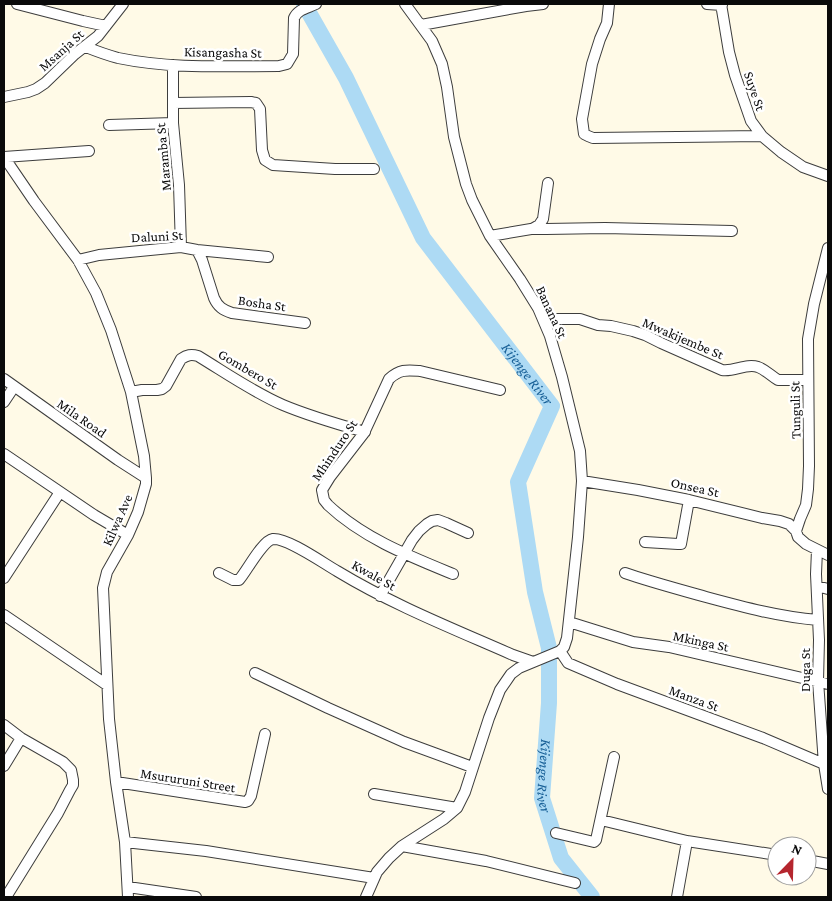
<svg xmlns="http://www.w3.org/2000/svg" width="832" height="901" font-family="'Crimson Pro',serif">
	<rect width="100%" height="100%" fill="#fffae7"/>
	<g fill="none" stroke-linecap="round" stroke-linejoin="round">
		<path stroke="#addaf4" stroke-width="16" id="s1" d="M304 4 346 78 423 238 552 406 518 482 535 592 549 648V703L542 798 561 858 592 897"/>
		<g stroke="#3d3d3d" stroke-width="12">
			<path id="minor" d="M17 4 83 21 106 26
				M609 4 607 23 600 39 592 64 582 119 584 134 588 136 593 138 762 136
				M707 4 722 5
				M721 4 729 52 735 75 751 121 762 136 781 152 803 167 828 176
				M421 25 526 6 543 4
				M86 47C96 51 107 55 118 58 171 69 225 66 279 66L287 64 293 54 294 18C298 9 308 8 316 4
				M173 65V123L179 185 181 247
				M4 97 28 92 36 89 45 83 75 54 98 36 123 4
				M173 103 251 102 256 103 260 109 262 150 265 160 273 165 335 169H374
				M109 125 173 123
				M4 157 34 201 78 260 96 293 111 330 131 392 144 456 146 478V484L138 512 128 535 107 572 103 588 109 719 116 782 125 842 128 897
				M4 157 89 151
				M532 229 539 225 543 219 548 183
				M490 236 531 229H546L605 228 732 231
				M828 248 814 304 808 339 809 466 808 489 806 505 800 519 796 531 798 537 806 544 828 555
				M197 250 202 260 214 298C218 307 223 310 232 313L305 323
				M78 260 99 255 181 247 197 250 268 257
				M543 319H580L598 325 611 326 633 331 645 335 661 343 722 370C734 372 746 363 758 367 766 370 771 376 778 380H808
				M4 379 118 460 146 478
				M131 392 142 390H157L162 389 166 386 181 359C187 355 191 354 198 356 226 373 253 392 283 405 309 416 337 424 365 432
				M4 402 14 387
				M4 454 94 515 128 535
				M582 481 638 490 689 500 762 518 780 521 789 524 796 531
				M645 542 678 544H681L689 500
				M817 550 816 574 819 640 818 681 824 764 828 789
				M219 573 233 580H239C247 571 262 541 273 539 288 538 323 563 337 571 393 605 454 629 513 655L533 662
				M625 573C651 582 678 589 706 597 743 607 780 617 818 620
				M453 574C409 556 363 538 328 505L324 500 322 490 330 477 364 433 389 379C400 369 407 370 420 371L500 390
				M4 578 60 492
				M817 586 828 589
				M380 596 412 540 419 531 427 524 432 521 438 520 446 523 468 533
				M4 615 107 685
				M569 622 633 642 669 647 828 684
				M560 651 568 663 617 684 763 738 824 764
				M255 673 328 708 404 742 472 767
				M4 725 21 738 63 762 71 770 73 780V785L70 790 58 813 6 897
				M4 766 21 738
				M116 782 245 802 248 801 251 796 265 734
				M374 794 457 808
				M601 820 687 841 777 855
				M556 833 594 842 596 840 614 757
				M125 842 206 851 374 878
				M402 846 486 861 575 883
				M807 860 828 864
				M128 887 196 897
				M366 897 377 872 389 858 402 846 444 819 457 808 465 792 489 718 500 690 511 674 519 668 560 651 564 647 567 638 578 537 582 481 580 451 562 377 550 336 538 308 520 279 490 236 472 200 466 184 454 137 447 87 442 64 432 41 405 4
				M677 897 687 841"/>
		</g>
		<use href="#minor" stroke="#fff" stroke-width="10"/>
	</g>
	<g text-anchor="middle" stroke-width="5" stroke-linejoin="round" paint-order="stroke">
		<g font-size="14" fill="#0a0a0a" stroke="#fff">
			<text transform="translate(61 50) rotate(-42)" y="5">Msanja St</text>
			<text transform="translate(223 52) rotate(1)" y="5">Kisangasha St</text>
			<text transform="translate(755 91) rotate(71)" y="5">Suye St</text>
			<text transform="translate(163 157) rotate(-95)" y="5">Maramba St</text>
			<text transform="translate(157 236) rotate(-3)" y="5">Daluni St</text>
			<text transform="translate(262 303) rotate(8)" y="5">Bosha St</text>
			<text transform="translate(552 312) rotate(65)" y="5">Banana St</text>
			<text transform="translate(683 338) rotate(23)" y="5">Mwakijembe St</text>
			<text transform="translate(248 369) rotate(30)" y="5">Gombero St</text>
			<text transform="translate(795 410) rotate(-91)" y="5">Tunguli St</text>
			<text transform="translate(82 418) rotate(35)" y="5">Mila Road</text>
			<text transform="translate(334 450) rotate(-56)" y="5">Mhinduro St</text>
			<text transform="translate(695 487) rotate(13)" y="5">Onsea St</text>
			<text transform="translate(117 520) rotate(-66)" y="5">Kilwa Ave</text>
			<text transform="translate(374 575) rotate(29)" y="5">Kwale St</text>
			<text transform="translate(701 641) rotate(12)" y="5">Mkinga St</text>
			<text transform="translate(805 670) rotate(-90)" y="5">Duga St</text>
			<text transform="translate(694 698) rotate(20)" y="5">Manza St</text>
			<text transform="translate(188 780) rotate(9)" y="5">Msururuni Street</text>
		</g>
		<g font-size="15" font-style="italic" fill="#186097" stroke="#fff">
			<text dy="5" stroke="none"><textPath href="#s1" startOffset="434">Kijenge River</textPath></text>
			<text dy="5" stroke="none"><textPath href="#s1" startOffset="855">Kijenge River</textPath></text>
		</g>
	</g>
	<rect width="832" height="901" fill="none" stroke="#0a0a0a" stroke-width="10"/>
	<g transform="translate(792 861) rotate(23)"><circle r="24" fill="#ffffff" stroke="#9d9d9d"/>
	<path d="M0-4L9 19L0 12L-9 19Z" fill="#b5262e"/>
	<text y="-8" font-size="14" font-weight="bold" text-anchor="middle" fill="#0a0a0a">N</text>
	</g>
</svg>
